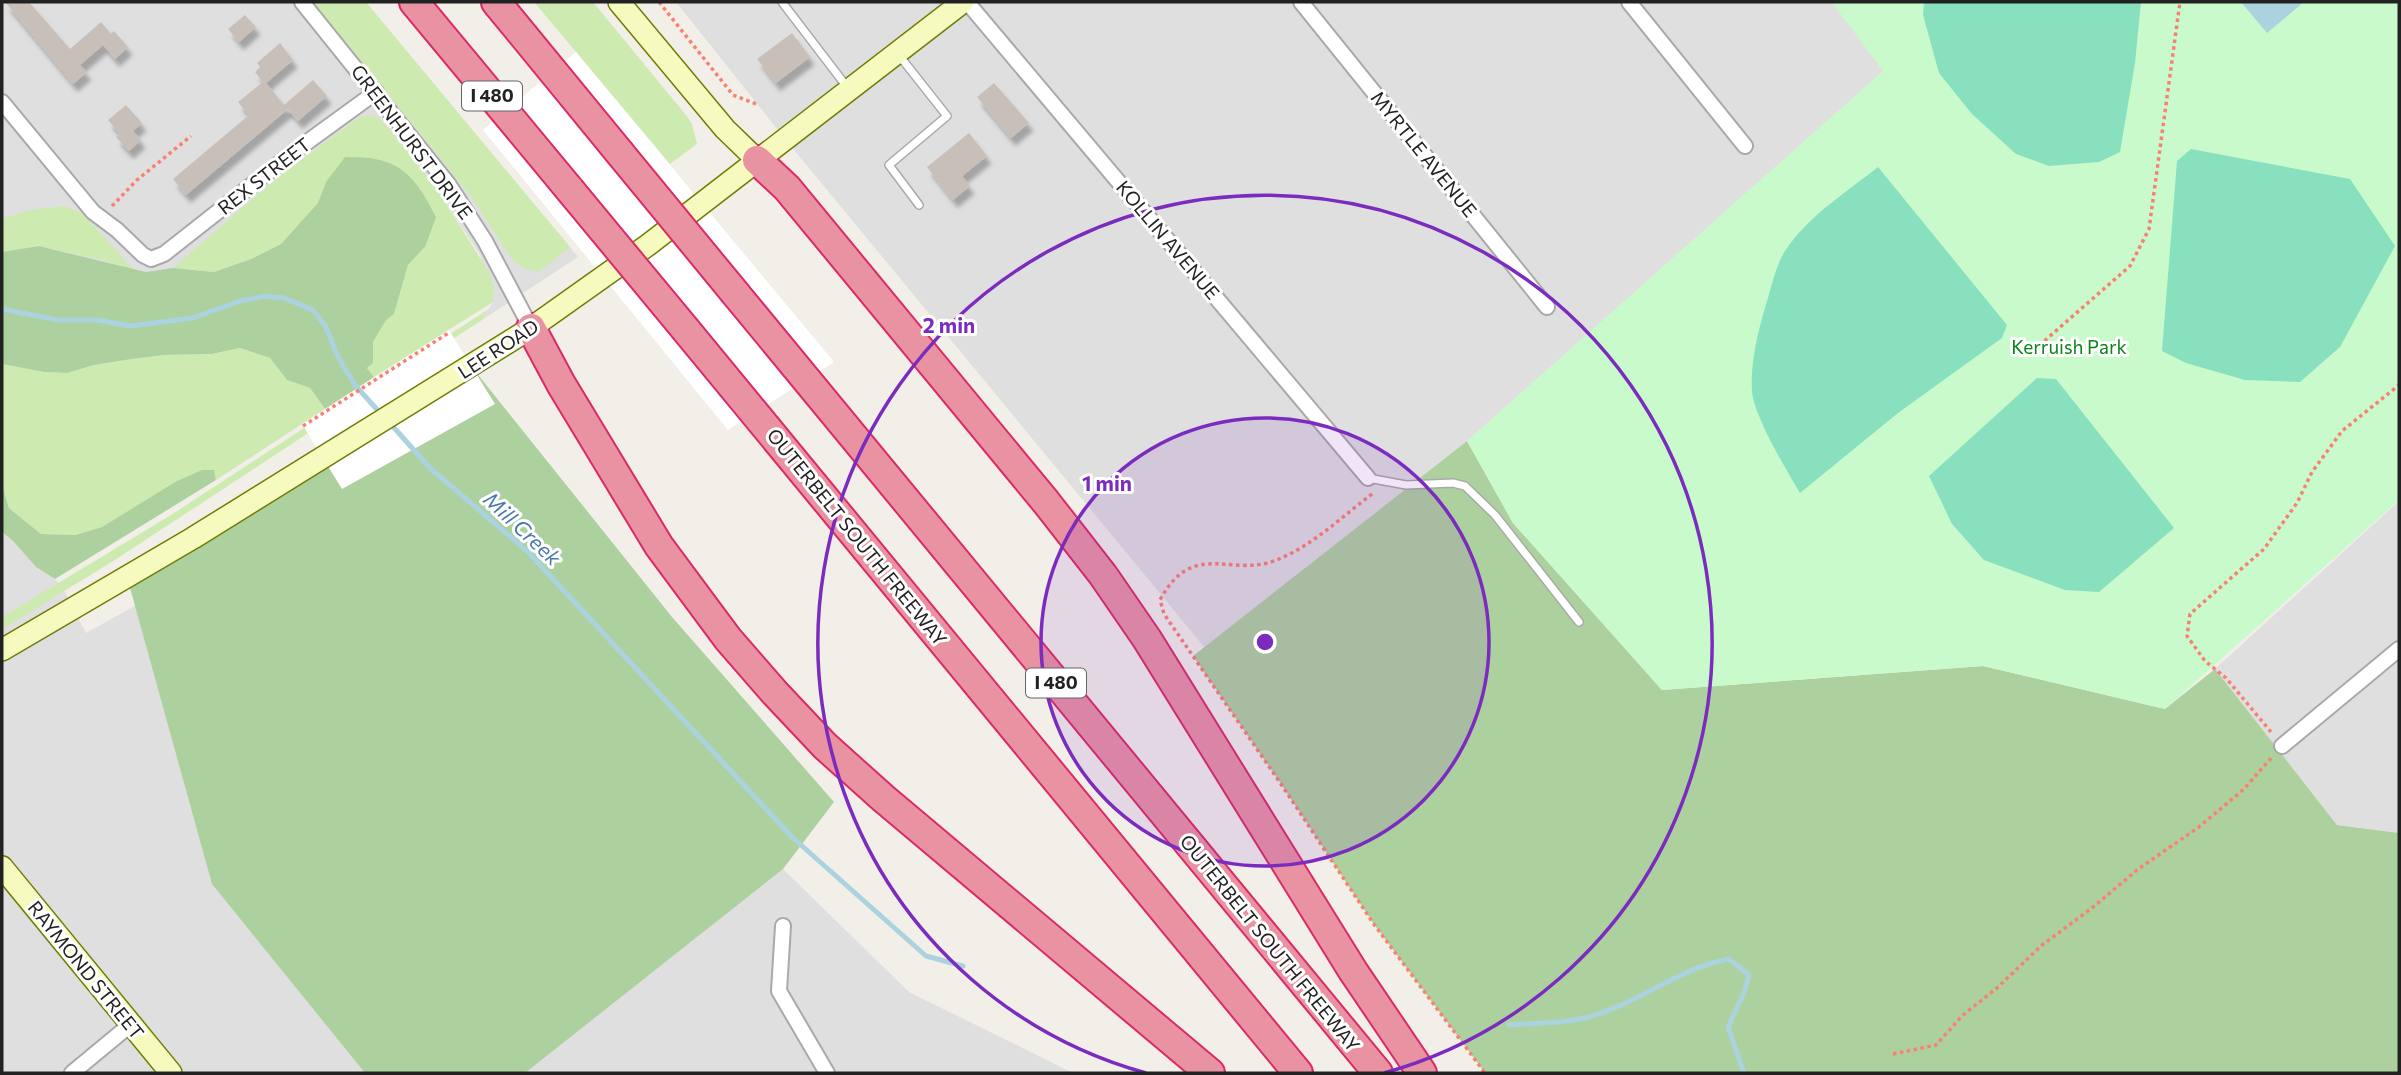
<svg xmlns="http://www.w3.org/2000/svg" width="2401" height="1075" font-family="Commissioner,sans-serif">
	<defs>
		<filter id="shadow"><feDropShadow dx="4.5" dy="8" stdDeviation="2" flood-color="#0004"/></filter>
	</defs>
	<rect width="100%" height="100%" fill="#f2efe9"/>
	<path fill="#e0dfdf" d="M2 2H342L562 237 578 257 482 320 493 302 480 255 438 191 421 187 396 165 326 182 251 259 146 272 39 246 2 252Z
		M676 2H1832L1884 71 1467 441 1205 648 785 139Z
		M376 472 909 992 1073 1073H2V532L13 541 36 567 55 579 65 592 86 633Z
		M2399 501V833L2337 825 2215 669Z"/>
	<path fill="#cdebb0" d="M313 2H366L570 247 539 272 523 268 511 258 474 201 450 170Z
		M534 2H593L686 115 692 124 697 144 670 164Z
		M369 115 379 118 398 139 438 191 489 272 494 286 493 302 374 377 367 368 373 363V342L386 319 394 314 408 265 425 247 326 182 319 203 281 244 251 259 214 272 173 268 278 177 361 116Z
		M64 206 82 213 134 270 100 259 39 246 2 252V219L30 210Z
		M489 309 482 320 379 387 375 382Z
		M240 348 270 358 287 380 310 388 325 409 216 480 214 471 175 482 102 527 75 535 41 534 9 508 2 485V364L44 372 67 373 94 365 132 359 164 355 212 354Z
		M350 398 354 403 115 560 4 628 2 627V617L171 515Z"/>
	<path fill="#add19e" d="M345 157C398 156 413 172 436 217L425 247 408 265 394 314 386 320 373 342V363L367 368 374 377 325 409 310 388 287 380 270 358 240 348 212 354 164 355 132 359 94 365 67 373 44 372 2 364V252L39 246 146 272 173 268 214 272 251 259 281 244 318 203 326 182Z
		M471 366 672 617 834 802 783 869 525 1073H365L212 884 127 577Z
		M1467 441 1513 523 1662 690 1983 666 2165 709 2215 669 2337 825 2399 833V1073H1485L1373 923 1281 784 1193 656Z
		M202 470H214L216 480 55 579 36 567 13 541 2 532V485L9 508 41 534 75 535 102 527 175 482Z"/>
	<path fill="#c8facc" d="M1832 2H2399V500L2165 709 1983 666 1662 690 1513 523 1467 441 1883 71Z"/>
	<path fill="#88e0be" d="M1924 2H2141L2135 63 2120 152 2099 162 2049 166 2016 154 1972 114 1939 73 1923 15Z
		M2191 149 2350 179 2395 246 2340 347 2300 382 2245 380 2186 363 2162 351 2177 161Z
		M1878 167 2007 325 2002 338 1898 413 1800 493C1786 469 1755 418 1752 392 1750 361 1759 327 1768 298 1773 280 1778 258 1790 244 1813 213 1848 191 1878 167Z
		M2037 378 2056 379 2174 528 2099 592 2065 590 1984 560 1952 524 1929 476Z"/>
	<path fill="#aad3df" d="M2241 2H2304L2267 33Z"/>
	<path fill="#fff" d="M576 52 834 362 728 430 483 130Z
		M449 330 495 404 342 489 302 424Z"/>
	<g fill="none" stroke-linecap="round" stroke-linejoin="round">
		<path stroke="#aad3df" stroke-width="5" d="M2 309 57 320H98L130 326 193 318 240 301 265 296 284 298 313 310 326 327 337 355 355 385 381 414
			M388 421 430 468 528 552 792 837 926 956 963 966
			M1509 1025C1533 1023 1561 1024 1584 1018 1635 1006 1678 968 1729 959L1749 975 1744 993 1728 1027 1744 1073"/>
	</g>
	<path fill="#c7bfb8" filter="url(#shadow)" d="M5 2H29L70 49 101 22 111 34 114 31 128 47 115 59 103 45 80 65 87 72 73 84Z
		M245 15 256 27 239 42 228 29Z
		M792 33 810 57 776 83 757 59Z
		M280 43 293 60 266 83 284 105 313 80 327 96 298 121 285 106 288 109 186 195 173 179 249 115 238 102 263 82 255 72 260 67 257 63Z
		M994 83 1029 123 1011 138 977 97Z
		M126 105 142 123 133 131 141 140 129 151 116 137 120 134 108 120Z
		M969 133 987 156 962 176 970 186 953 200 927 167Z"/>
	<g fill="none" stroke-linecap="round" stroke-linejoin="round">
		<g stroke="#a9a9a9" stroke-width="10">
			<path id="lane" d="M782 2 847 87
				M898 54 947 116 889 165 919 205
				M1368 478 1406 485 1453 483 1465 486 1495 515 1579 622"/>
		</g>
		<g stroke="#a9a9a9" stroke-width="18">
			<path id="street" d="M302 2 449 185 485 241 531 328
				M967 2 1368 478
				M1301 2 1547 307
				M1629 2 1745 146
				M2 102 93 212 117 230 143 255 151 259 164 254 295 151 376 92
				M2282 746 2399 649
				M783 926 779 991 827 1073
				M72 1073 130 1025"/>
		</g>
		<g stroke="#707d05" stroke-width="24">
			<path id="secondary" d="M619 2 725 129 757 160
				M2 650 193 538 531 328 648 245 963 2
				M2 867 171 1073"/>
		</g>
		<g stroke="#dc2a67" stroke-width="32">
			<path id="highway" d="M414 2 570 190
				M496 2 619 152
				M757 160 787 188 1046 502 1103 575 1147 639 1353 971 1422 1073
				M735 293 1378 1073
				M531 328 561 384 659 546 728 639 775 693 825 746 883 798 1210 1073
				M686 330 1298 1073"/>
		</g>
		<path stroke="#fa8072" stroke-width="3.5" stroke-dasharray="3.5 3.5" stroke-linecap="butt" d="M659 2 733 95 759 105
			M112 206 137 180 191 136
			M2034 350 2130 266 2149 229 2180 2
			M303 426 450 332
			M1372 494C1343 516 1313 545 1279 559 1232 580 1194 537 1160 600L1164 614 1281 784 1373 923 1485 1073
			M2271 732 2226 678 2205 661 2187 636 2190 614 2264 549 2297 503 2312 472 2342 431 2399 385
			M1893 1054 1936 1045 1963 1015 1997 988 2042 945 2092 908 2137 870 2199 827 2244 789 2272 757"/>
		<use href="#lane" stroke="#fff" stroke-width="7"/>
		<use href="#street" stroke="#fff" stroke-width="14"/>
		<use href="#secondary" stroke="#f7fabf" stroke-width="21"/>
		<use href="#highway" stroke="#e892a2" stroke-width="28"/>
		<g stroke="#dc2a67" stroke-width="32" stroke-linecap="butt">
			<path id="highway-bridge" d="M619 152 735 293
				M570 190 686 330"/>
		</g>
		<use href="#highway-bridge" stroke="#e892a2" stroke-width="28"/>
	</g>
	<circle cx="1265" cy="642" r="224" fill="#7b2cbf" fill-opacity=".12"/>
	<g fill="none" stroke="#7b2cbf" stroke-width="3.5">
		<circle cx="1265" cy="642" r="224"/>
		<path d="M1146 1073A447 447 0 1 1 1384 1073"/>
	</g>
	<g text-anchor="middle" stroke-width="6" stroke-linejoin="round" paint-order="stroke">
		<g fill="#fff" stroke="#646464" stroke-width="2">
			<rect x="462" y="81.5" width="60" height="29" rx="5"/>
			<rect x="1026" y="668.5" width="60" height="29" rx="5"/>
		</g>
		<g font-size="18" font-weight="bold" fill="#222">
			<text x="492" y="102">I 480</text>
			<text x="1056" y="689">I 480</text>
		</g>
		<g font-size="19" fill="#222" stroke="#fff">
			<text transform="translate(412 142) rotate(53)" y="7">GREENHURST DRIVE</text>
			<text transform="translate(1424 154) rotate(51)" y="7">MYRTLE AVENUE</text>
			<text transform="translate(264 176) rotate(-38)" y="7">REX STREET</text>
			<text transform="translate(1168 240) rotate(50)" y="7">KOLLIN AVENUE</text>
			<text transform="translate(498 349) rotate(-33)" y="7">LEE ROAD</text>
			<text transform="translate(857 537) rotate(51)" y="7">OUTERBELT SOUTH FREEWAY</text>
			<text transform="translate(1270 943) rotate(51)" y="7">OUTERBELT SOUTH FREEWAY</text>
			<text transform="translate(86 970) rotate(51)" y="7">RAYMOND STREET</text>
		</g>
		<g font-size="19" fill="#0c8416" stroke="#fff">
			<text x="2069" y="354">Kerruish Park</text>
		</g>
		<g font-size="21" font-style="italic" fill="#4a7aab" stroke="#fff">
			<text transform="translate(522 529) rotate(43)" y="7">Mill Creek</text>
		</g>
	</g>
	<circle cx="1265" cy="642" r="10" fill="#7b2cbf" stroke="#fff" stroke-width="3.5"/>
	<g font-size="21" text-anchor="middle" font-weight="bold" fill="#7b2cbf" stroke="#fff" stroke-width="6" stroke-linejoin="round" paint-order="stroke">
		<text x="949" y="333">2 min</text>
		<text x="1107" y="491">1 min</text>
	</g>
	<rect width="2401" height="1075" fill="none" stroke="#222222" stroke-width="7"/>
</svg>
